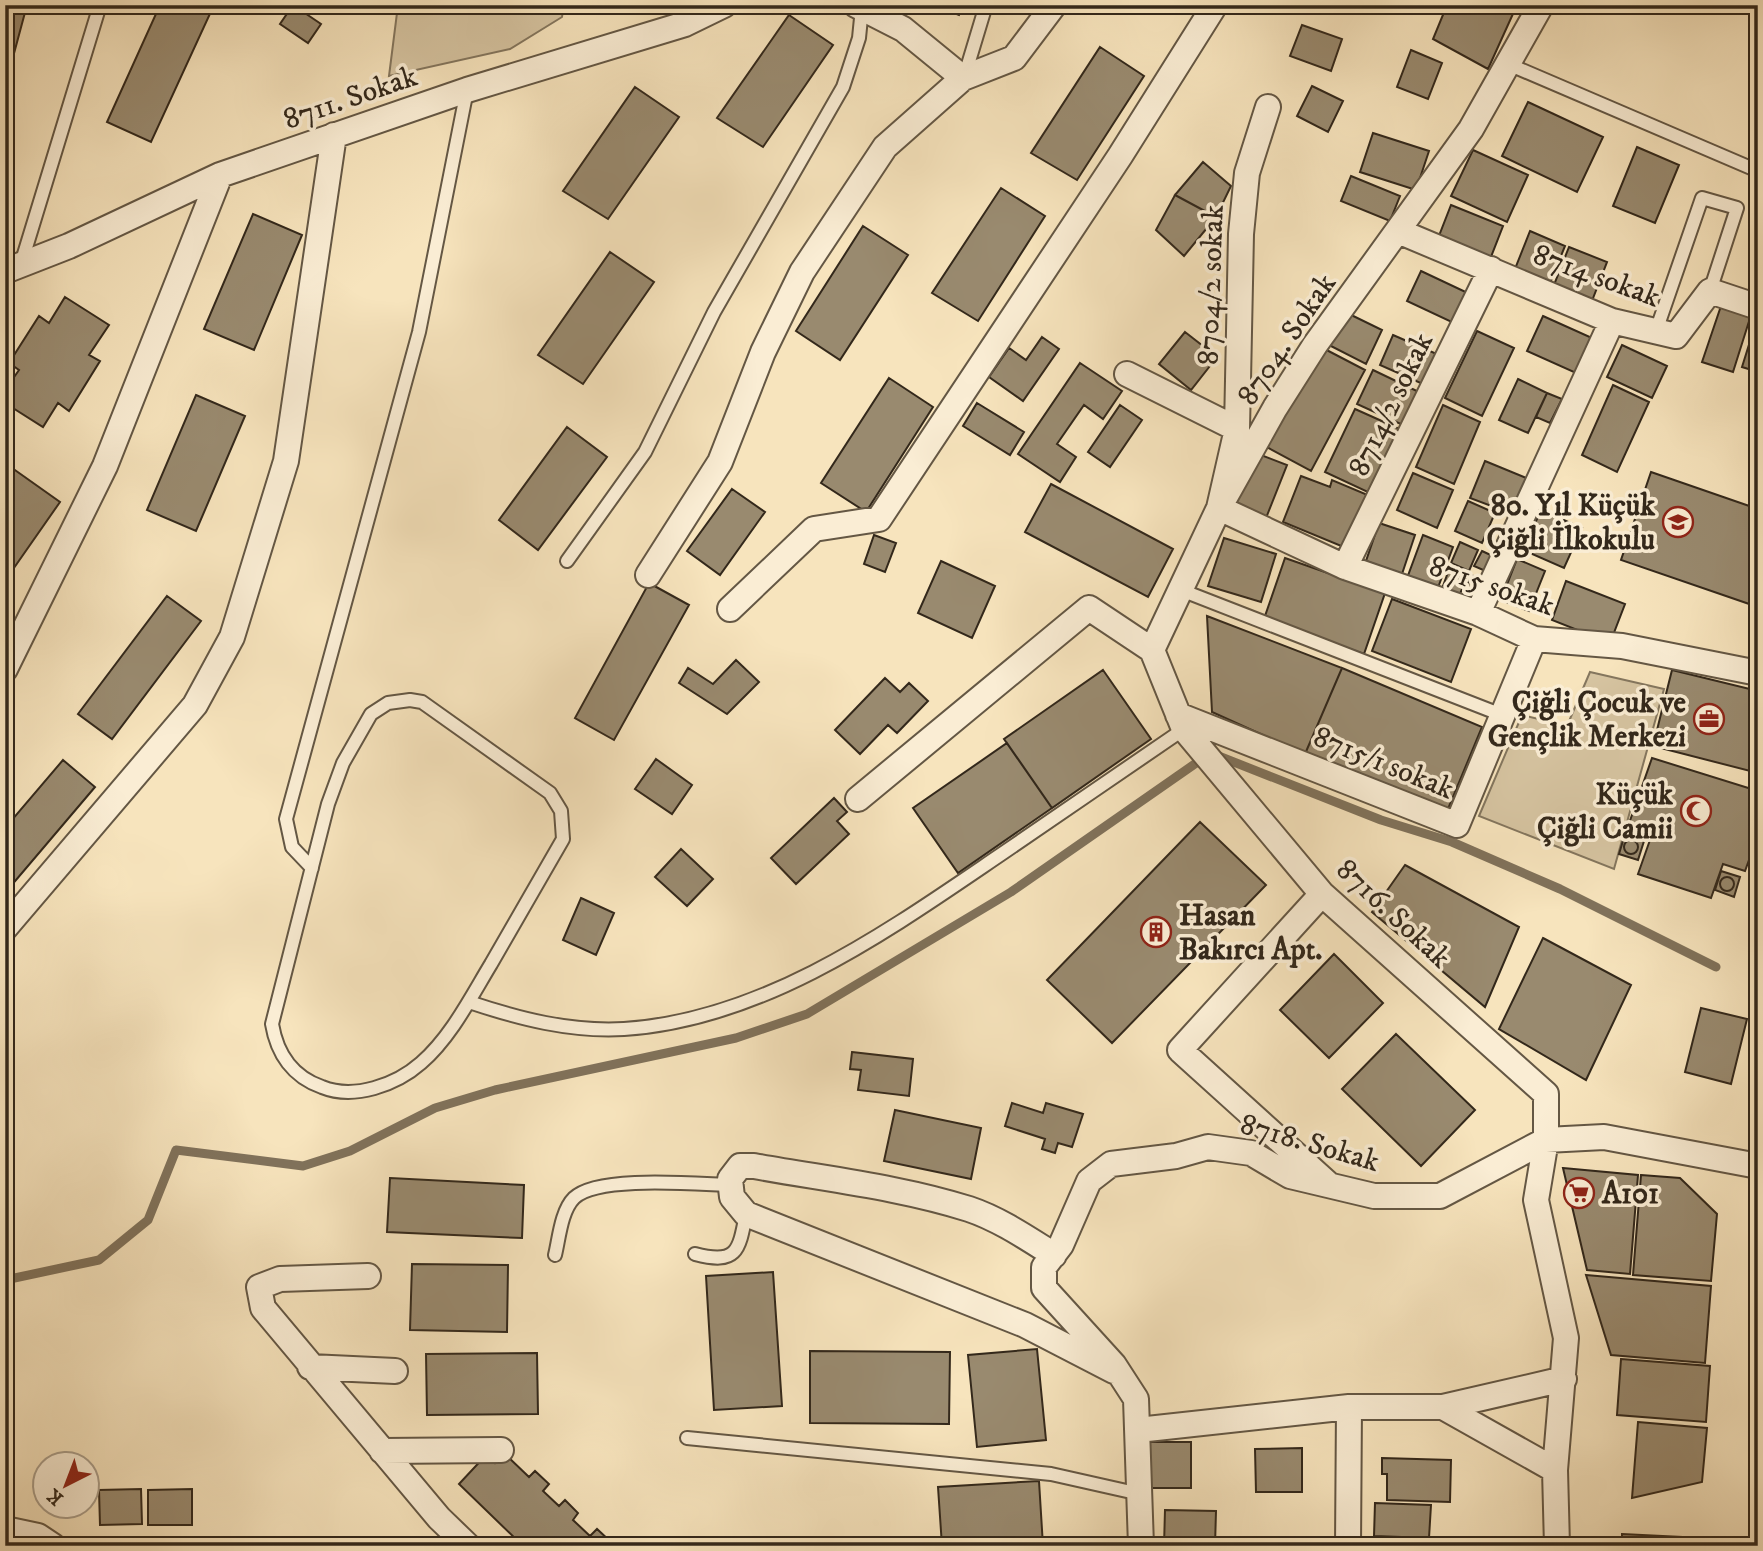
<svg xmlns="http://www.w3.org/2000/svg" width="1763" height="1551" font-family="'IM FELL DW Pica',serif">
	<rect width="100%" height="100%" fill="#f7e4bd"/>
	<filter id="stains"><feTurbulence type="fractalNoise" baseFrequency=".00286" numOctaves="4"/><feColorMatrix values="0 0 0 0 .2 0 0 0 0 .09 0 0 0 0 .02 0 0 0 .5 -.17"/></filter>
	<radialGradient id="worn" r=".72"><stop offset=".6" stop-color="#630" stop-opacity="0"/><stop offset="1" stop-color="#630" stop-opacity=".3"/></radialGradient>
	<path fill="#d6c4a1" stroke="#84765e" stroke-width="2" d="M398 5H564L562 17 510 49 389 76Z
		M1590 672 1664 689 1614 869 1479 816 1522 715 1567 726Z"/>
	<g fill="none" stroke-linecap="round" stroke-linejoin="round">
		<path stroke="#80725b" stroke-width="9" d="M1216 755 1381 820 1452 842 1560 889 1716 967
			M5 1280 99 1260 148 1220 176 1150 303 1166 350 1151 435 1108 495 1090 736 1038 807 1014 1011 892 1199 761"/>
	</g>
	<path fill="#998a6f" stroke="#33281b" stroke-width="2" d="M5 5H27L5 87Z
		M160 5H214L151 142 107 122Z
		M293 5 321 24 308 43 280 24Z
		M933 5H963L959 15Z
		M1447 5H1517L1488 69 1433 39Z
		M789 15 833 45 763 147 717 118Z
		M1302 25 1342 39 1331 71 1290 56Z
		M1100 47 1144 76 1077 180 1031 153Z
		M1411 50 1442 63 1428 99 1397 87Z
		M1312 86 1343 101 1328 132 1297 116Z
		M635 87 679 117 608 219 563 191Z
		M1528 102 1603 137 1577 192 1502 156Z
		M1373 133 1429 151 1416 190 1360 172Z
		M1637 147 1679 165 1655 223 1613 206Z
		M1473 150 1528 175 1507 222 1451 196Z
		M1203 162 1231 186 1216 217 1175 195Z
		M1351 176 1400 196 1390 221 1341 201Z
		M1001 188 1045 216 978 321 932 293Z
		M1175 195 1216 217 1184 256 1156 230Z
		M1451 205 1503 226 1489 262 1437 241Z
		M253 214 302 235 254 350 204 329Z
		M863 226 908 255 840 360 796 331Z
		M1530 231 1565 246 1548 288 1513 274Z
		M1569 247 1607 262 1590 306 1552 290Z
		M610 252 654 282 583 384 538 355Z
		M1421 271 1472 295 1458 325 1407 301Z
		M65 297 109 325 89 355 100 361 69 411 58 403 43 427 5 403V390L19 370 9 363 39 316 49 323Z
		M1721 306 1751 315 1733 372 1702 362Z
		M1341 310 1382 330 1366 364 1325 343Z
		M1543 316 1592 338 1576 373 1527 351Z
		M1757 319 1758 320V372L1742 367Z
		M1477 331 1514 348 1482 416 1445 398Z
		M1185 332 1217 357 1191 390 1159 364Z
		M1393 335 1439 355 1425 385 1380 365Z
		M1042 337 1059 349 1023 401 989 377 1009 348 1026 360Z
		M1317 345 1365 370 1311 471 1263 445Z
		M1622 345 1667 366 1652 398 1607 377Z
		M1080 363 1122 391 1103 419 1084 405 1057 444 1076 457 1060 482 1018 454Z
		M1373 370 1421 393 1405 426 1357 404Z
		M889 378 933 407 866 512 821 483Z
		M1518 379 1547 393 1528 433 1499 420Z
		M1613 385 1649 402 1617 472 1582 455Z
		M1547 393 1562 399 1550 423 1536 417Z
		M196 395 245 416 196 531 147 510Z
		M977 403 1024 432 1010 455 963 426Z
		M1120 405 1142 420 1110 467 1088 452Z
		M1443 405 1480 422 1454 484 1416 467Z
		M1355 409 1402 430 1372 494 1325 472Z
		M567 427 607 457 538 550 499 520Z
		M1253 452 1287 465 1266 518 1232 504Z
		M1485 461 1531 480 1518 516 1470 498Z
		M5 463 60 502 9 575 5 573Z
		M1651 472 1758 509V607L1621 560Z
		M1413 473 1453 490 1437 528 1397 510Z
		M1301 476 1330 487 1332 480 1370 496 1346 548 1283 522Z
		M1051 484 1173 549 1148 597 1025 532Z
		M732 489 765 512 720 575 687 551Z
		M1468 501 1495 513 1482 543 1455 531Z
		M1541 510 1582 528 1564 568 1523 550Z
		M1379 523 1415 535 1402 574 1366 561Z
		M874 535 896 543 885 572 864 564Z
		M1423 535 1453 547 1436 593 1406 581Z
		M1224 538 1276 554 1261 602 1208 586Z
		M1460 542 1478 550 1469 571 1451 563Z
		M1482 551 1497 558 1490 573 1474 566Z
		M1285 558 1385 593 1364 654 1264 619Z
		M1517 559 1545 571 1529 611 1501 600Z
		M941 561 995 586 972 638 918 613Z
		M1450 567 1468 575 1457 601 1440 594Z
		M1471 575 1487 582 1476 608 1461 601Z
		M1566 581 1625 604 1610 643 1552 620Z
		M649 583 689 605 614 740 575 718Z
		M167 596 201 621 112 739 78 714Z
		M1392 599 1471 629 1451 682 1372 651Z
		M1207 616 1342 668 1305 754 1212 712Z
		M736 660 759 682 727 714 679 683 688 668 713 684Z
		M1342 668 1482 727 1448 809 1305 754Z
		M1103 670 1151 739 1052 808 1004 739Z
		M1672 670 1758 691V773L1653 746Z
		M885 678 900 692 909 683 928 701 897 733 888 725 860 754 835 730Z
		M1007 743 1052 808 958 873 913 808Z
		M1652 758 1758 791V835L1745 871 1723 864 1711 898 1638 874 1650 840 1626 832Z
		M656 759 692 785 672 814 635 789Z
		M63 760 95 787 5 893V828Z
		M834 798 847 812 837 821 849 834 796 884 771 858Z
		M1200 822 1266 885 1112 1043 1047 980Z
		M1625 834 1644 841 1638 860 1619 854Z
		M1624 847a7 7 0 1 1 14 0a7 7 0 1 1-14 0Z
		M681 849 713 879 687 906 655 877Z
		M1405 865 1519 927 1485 1007 1372 912Z
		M1721 871 1740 877 1734 897 1715 890Z
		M1720 884a7 7 0 1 1 14 0a7 7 0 1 1-14 0Z
		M581 898 614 913 596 955 563 940Z
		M1543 938 1631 985 1586 1080 1499 1029Z
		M1334 954 1383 1003 1329 1058 1280 1010Z
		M1701 1008 1747 1019 1731 1084 1685 1072Z
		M1396 1034 1475 1110 1421 1166 1342 1089Z
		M852 1052 913 1059 909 1096 858 1090 861 1070 850 1069Z
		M1012 1103 1043 1113 1046 1103 1083 1114 1072 1147 1058 1143 1055 1153 1042 1149 1045 1139 1005 1126Z
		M895 1110 981 1128 971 1179 884 1161Z
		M1563 1168 1638 1175 1630 1274 1587 1270Z
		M1641 1175 1680 1178 1717 1214 1711 1281 1633 1275Z
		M390 1178 524 1185 522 1238 387 1232Z
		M412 1264 508 1265 507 1332 410 1330Z
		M773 1272 782 1406 714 1410 706 1276Z
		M1586 1275 1711 1286 1705 1363 1611 1355Z
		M1037 1349 1046 1440 977 1447 968 1355Z
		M810 1351 950 1352 949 1424 810 1423Z
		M537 1353 538 1414 427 1415 426 1354Z
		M1621 1359 1710 1366 1706 1422 1617 1415Z
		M1638 1422 1707 1428 1702 1482 1632 1498Z
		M1145 1442H1191V1488H1145Z
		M1302 1448V1492H1256L1255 1449Z
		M504 1453 529 1477 535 1471 549 1484 543 1491 559 1506 565 1500 578 1513 573 1520 590 1536 597 1529 611 1542 607 1546H523L459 1484 487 1454 495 1463Z
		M1382 1458 1451 1460 1450 1502 1387 1500V1474H1382Z
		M1039 1481 1043 1546H942L938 1487Z
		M141 1489 142 1524 100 1525 99 1490Z
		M192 1489V1525H148V1490Z
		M1375 1503 1431 1505 1429 1538 1374 1536Z
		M1165 1510 1216 1511 1215 1546H1164Z
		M1622 1534 1682 1537V1546H1622Z
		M1390 1539 1448 1540V1546H1390Z"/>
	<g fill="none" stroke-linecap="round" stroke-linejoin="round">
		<g stroke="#645744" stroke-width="16">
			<path id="lane" d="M1508 64 1758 171
				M964 78 986 5
				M21 264 100 5
				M1656 331 1702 198 1737 208 1710 291
				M567 561 645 452 714 312 843 87 859 38 862 8
				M1181 590 1502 715
				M410 700 422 702 550 793 561 811 563 839C539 881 515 922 491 964 471 997 451 1037 421 1063 396 1085 354 1100 322 1087 293 1077 277 1054 272 1024L328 804 343 763 371 714 388 703Z
				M312 868 292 847 286 819 419 332 467 90
				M469 1002C520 1019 570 1032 624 1029 764 1020 888 931 1000 855 1061 813 1123 771 1184 729
				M695 1254C737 1265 739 1251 746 1214
				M555 1255C559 1239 561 1211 574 1198 597 1175 697 1184 729 1185
				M687 1438 1051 1474 1140 1494"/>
		</g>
		<g stroke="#645744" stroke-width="28">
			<path id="street" d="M856 5 903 29 963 78 1014 58 1054 5
				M1541 5 1471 129 1315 345 1275 408 1219 508 1152 650 1184 729 1322 894 1546 1094V1140L1536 1200 1566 1338 1555 1470
				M1268 107 1247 173 1241 234 1237 429 1219 508 1345 567 1478 613 1534 639 1622 646 1758 673
				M1398 231 1612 321 1676 336 1710 291 1758 307
				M5 271 69 246 220 175 467 90 685 24 724 5
				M1127 374 1237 429
				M1345 567 1491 269
				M648 575 720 462 763 352 802 272 885 147 963 78
				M730 609 814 529 879 519 1120 156 1215 5
				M1478 613 1612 321
				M5 669 105 466 220 175
				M1178 715 1457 825 1534 639
				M858 799 1089 608 1152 650
				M1322 894 1180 1050 1327 1183
				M5 928 195 705 232 637 286 461 334 135
				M1054 1255C1027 1238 999 1219 969 1209 900 1187 825 1179 754 1166H740L730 1179 732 1197 746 1214 1025 1325 1114 1371
				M368 1276 280 1279 259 1287 263 1308 439 1518 468 1546
				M310 1367 395 1371
				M1443 1407 1564 1379
				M1138 1430 1349 1407H1443L1555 1470 1557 1546
				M382 1451 501 1450
				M5 1529 38 1536 53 1546
				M1141 1546 1136 1399 1114 1365 1044 1288V1267L1061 1245 1089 1181 1111 1164 1176 1156 1208 1147 1251 1153 1290 1176 1374 1196H1440L1546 1140 1604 1137 1758 1166
				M1348 1546 1349 1407"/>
		</g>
		<use href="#lane" stroke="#faedd4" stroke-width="12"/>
		<use href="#street" stroke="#faedd4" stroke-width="24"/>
	</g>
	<defs>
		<g id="school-ring" transform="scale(1.575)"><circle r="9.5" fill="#faedd4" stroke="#8f2418" stroke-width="1.5"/><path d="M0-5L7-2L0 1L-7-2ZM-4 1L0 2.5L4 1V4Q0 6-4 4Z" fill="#8f2418"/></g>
		<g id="office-ring" transform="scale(1.575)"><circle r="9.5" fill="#faedd4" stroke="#8f2418" stroke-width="1.5"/><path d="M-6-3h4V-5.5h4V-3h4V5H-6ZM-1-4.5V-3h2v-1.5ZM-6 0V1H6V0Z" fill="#8f2418"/></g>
		<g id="mosque-ring" transform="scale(1.575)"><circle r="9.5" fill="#faedd4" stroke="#8f2418" stroke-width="1.5"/><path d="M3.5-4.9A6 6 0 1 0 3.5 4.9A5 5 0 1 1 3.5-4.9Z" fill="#8f2418"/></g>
		<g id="building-ring" transform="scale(1.575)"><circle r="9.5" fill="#faedd4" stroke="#8f2418" stroke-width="1.5"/><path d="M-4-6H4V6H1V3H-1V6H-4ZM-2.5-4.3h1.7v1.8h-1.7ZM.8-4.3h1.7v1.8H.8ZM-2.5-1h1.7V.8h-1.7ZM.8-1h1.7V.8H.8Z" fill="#8f2418"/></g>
		<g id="supermarket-ring" transform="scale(1.575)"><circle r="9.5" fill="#faedd4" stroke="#8f2418" stroke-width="1.5"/><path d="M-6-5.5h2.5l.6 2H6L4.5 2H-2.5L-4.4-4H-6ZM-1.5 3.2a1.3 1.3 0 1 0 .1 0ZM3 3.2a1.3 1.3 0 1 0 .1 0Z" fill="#8f2418"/></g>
	</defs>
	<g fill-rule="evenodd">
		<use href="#school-ring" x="1678" y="522"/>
		<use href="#office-ring" x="1709" y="719"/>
		<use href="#mosque-ring" x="1696" y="811"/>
		<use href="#building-ring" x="1156" y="932"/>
		<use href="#supermarket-ring" x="1579" y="1193"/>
	</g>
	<g text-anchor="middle" stroke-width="7" stroke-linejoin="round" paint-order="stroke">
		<g font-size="30" fill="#33281b" stroke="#faedd4">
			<text transform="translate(350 97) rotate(-19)" y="10">8711. Sokak</text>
			<text transform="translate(1597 275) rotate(20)" y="10">8714 sokak</text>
			<text transform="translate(1210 285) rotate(-88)" y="10">8704/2 sokak</text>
			<text transform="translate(1286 339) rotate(-56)" y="10">8704. Sokak</text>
			<text transform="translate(1390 404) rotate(-64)" y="10">8714/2 sokak</text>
			<text transform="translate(1492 585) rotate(19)" y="10">8715 sokak</text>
			<text transform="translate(1384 762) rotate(22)" y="10">8715/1 sokak</text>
			<text transform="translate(1394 913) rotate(43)" y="10">8716. Sokak</text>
			<text transform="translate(1310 1142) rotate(16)" y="10">8718. Sokak</text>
		</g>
		<g font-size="30" font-weight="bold" fill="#33281b" stroke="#faedd4" text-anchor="end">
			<text x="1655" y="515">80. Yıl Küçük<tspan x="1655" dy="34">Çiğli İlkokulu</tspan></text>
			<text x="1686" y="712">Çiğli Çocuk ve<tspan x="1686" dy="34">Gençlik Merkezi</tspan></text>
			<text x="1673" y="804">Küçük<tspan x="1673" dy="34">Çiğli Camii</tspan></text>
			<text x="1179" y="925" text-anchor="start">Hasan<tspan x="1179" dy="34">Bakırcı Apt.</tspan></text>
			<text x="1602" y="1203" text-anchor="start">A101</text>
		</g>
	</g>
	<rect width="1763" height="1551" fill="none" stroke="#f7e4bd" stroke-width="28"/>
	<rect x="7" y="7" width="1749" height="1537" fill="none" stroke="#33281b" stroke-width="3.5"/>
	<rect x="14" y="14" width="1735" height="1523" fill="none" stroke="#33281b" stroke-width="2"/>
	<g transform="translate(66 1485) rotate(222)"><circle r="33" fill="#faedd4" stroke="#aa9e8a" stroke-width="2"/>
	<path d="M0-5L12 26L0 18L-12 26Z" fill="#8f2418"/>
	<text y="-10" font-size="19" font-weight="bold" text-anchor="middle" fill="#33281b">K</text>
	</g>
	<rect width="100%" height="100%" filter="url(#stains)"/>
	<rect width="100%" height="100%" fill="url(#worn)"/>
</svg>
